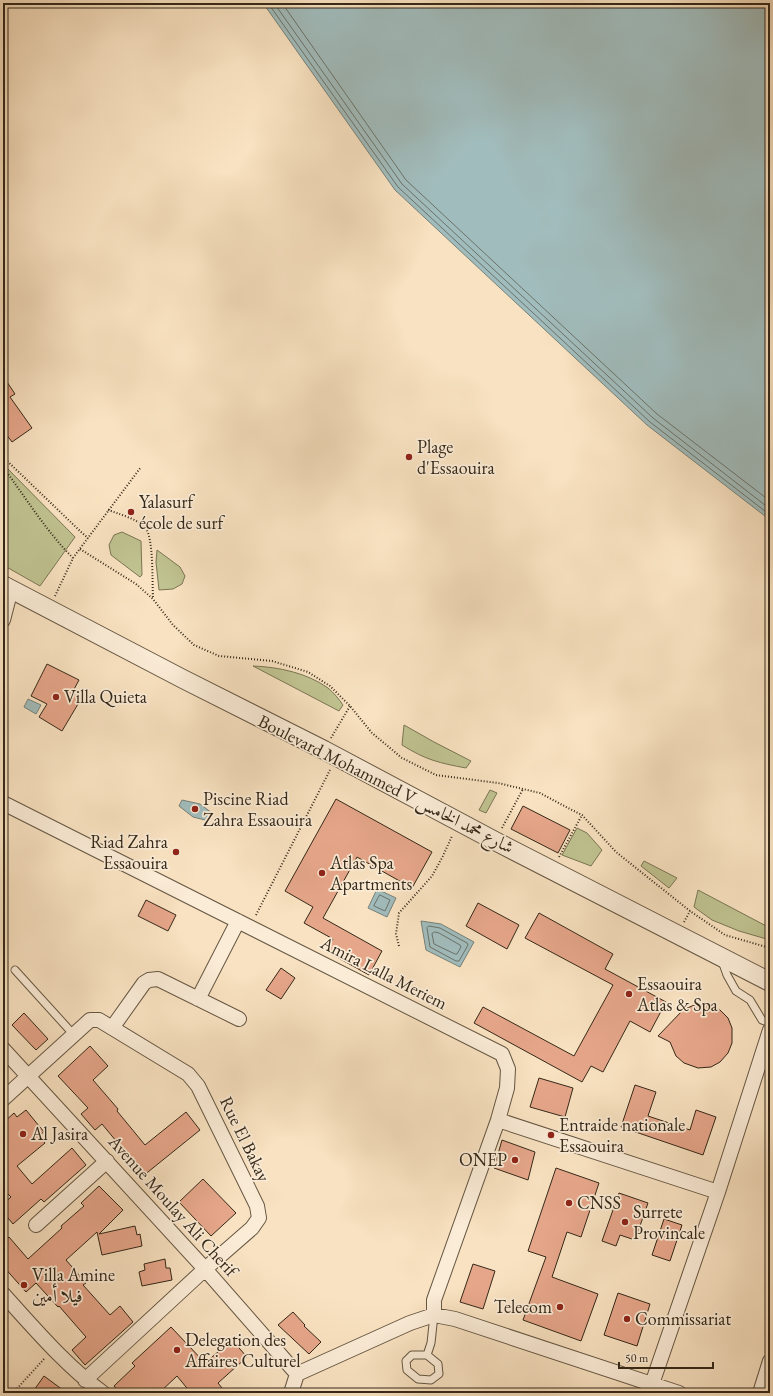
<svg xmlns="http://www.w3.org/2000/svg" width="773" height="1396" font-family="'EB Garamond',Amiri,serif">
	<rect width="100%" height="100%" fill="#f9e2c1"/>
	<filter id="stains"><feTurbulence type="fractalNoise" baseFrequency=".005" numOctaves="4"/><feColorMatrix values="0 0 0 0 .2 0 0 0 0 .09 0 0 0 0 .02 0 0 0 .5 -.17"/></filter>
	<radialGradient id="worn" r=".72"><stop offset=".6" stop-color="#630" stop-opacity="0"/><stop offset="1" stop-color="#630" stop-opacity=".3"/></radialGradient>
	<path fill="#c0c391" stroke="#7a7654" d="M3 464 75 537 40 586 3 565Z
		M122 532 141 541 142 575 140 577 111 555 109 545 114 535Z
		M157 550 180 567 185 576 182 584 173 589 159 590 156 562Z
		M253 666C279 667 307 673 328 688 334 693 339 699 343 705L339 711Z
		M404 725 434 742 471 761 466 768C439 763 426 760 402 745Z
		M490 790 497 793 486 813 479 810Z
		M577 828 587 833 602 850 591 866 562 855Z
		M644 861 677 878 669 888 641 866Z
		M698 890 770 928V940L739 931 712 920 694 907Z"/>
	<path fill="#a1bcbc" stroke="#75817a" d="M263 3H770V520L647 425 395 190Z
		M28 699 41 705 36 714 24 707Z
		M182 800 200 804 212 813 209 821 193 817 179 806Z
		M377 889 396 898 387 917 368 908Z
		M421 921 441 924 474 942 460 967 426 950Z"/>
	<g fill="none" stroke-linecap="round" stroke-linejoin="round">
		<path stroke="#6a726a" stroke-width="1" d="M268 3 398 187 650 422 770 515
			M274 3 402 184 653 418 770 509
			M282 3 406 180 657 414 770 501
			M380 895 390 900 385 911 374 906Z
			M429 926 440 928 467 943 468 945 459 961H456L430 947 427 928Z
			M435 932 439 933 460 945 461 947 457 954H455L434 944 432 934Z"/>
	</g>
	<path fill="#e6a68a" stroke="#342818" d="M3 376 15 394 10 397 32 428 12 442 3 430Z
		M47 664 79 680 72 693 81 699 62 731 39 717 47 704 31 696Z
		M336 799 432 852 412 888 357 857 323 918 382 951 369 975 326 951 333 939 304 923 313 907 285 891Z
		M523 806 570 830 558 853 511 829Z
		M146 900 176 915 168 931 138 916Z
		M478 903 519 925 507 949 466 926Z
		M539 913 613 954 605 969 666 1002 650 1032 630 1021 603 1072 591 1066 582 1082 474 1023 483 1007 574 1056 613 985 525 938Z
		M281 968 295 978 281 999 266 990Z
		M699 1004 710 1005 720 1010 728 1018 732 1028V1043L728 1053 720 1062 711 1067 698 1068 684 1063 676 1056 670 1042 658 1036 683 1010 692 1006Z
		M24 1013 48 1039 36 1050 12 1025Z
		M90 1046 108 1066 93 1080 118 1109 117 1111 145 1145 186 1112 200 1130 143 1176 129 1160 131 1159 102 1124 95 1130 81 1114 88 1108 58 1076Z
		M539 1078 573 1088 565 1117 530 1107Z
		M635 1085 656 1092 648 1116 690 1130 696 1110 716 1117 703 1155 621 1127Z
		M26 1110 44 1132 39 1135 45 1143 17 1166 32 1184 72 1148 86 1165 44 1202 41 1199 13 1224 3 1212V1204L11 1197 3 1189V1123L14 1113 17 1117Z
		M502 1140 535 1152 528 1180 494 1168Z
		M556 1168 599 1183 581 1237 567 1232 552 1277 598 1294 581 1341 523 1320 546 1257 528 1251Z
		M203 1179 236 1213 211 1236 179 1202Z
		M99 1186 123 1210 99 1234 135 1226 137 1235 140 1234 142 1246 102 1255 97 1232 66 1260 86 1283 83 1285 110 1315 120 1306 133 1322 85 1365 72 1350 86 1337 59 1306 58 1307 36 1283 26 1292 3 1266V1242L9 1237 28 1259 62 1228 61 1226 84 1206 81 1203Z
		M619 1193 648 1203 635 1240 620 1235 616 1246 602 1241Z
		M664 1219 682 1225 670 1261 652 1255Z
		M165 1259 166 1268H170L172 1280 142 1286 139 1272 145 1270 144 1264Z
		M473 1264 495 1271 483 1309 460 1302Z
		M618 1293 650 1304 637 1346 604 1335Z
		M293 1312 305 1325 304 1326 321 1342 309 1354 278 1325Z
		M171 1327 205 1363 232 1340 247 1357 218 1383 226 1393H191L177 1376 159 1393H120L114 1386 135 1366 132 1363Z
		M44 1376 67 1393H32Z"/>
	<g fill="none" stroke-linecap="round" stroke-linejoin="round">
		<g stroke="#655642" stroke-width="9">
			<path id="service" d="M722 961 727 975 736 991 750 1000 762 1020 770 1023
				M15 970 74 1035
				M427 1355 438 1364 439 1374 431 1380 418 1379 407 1370 406 1361 412 1355H427L431 1343 434 1315"/>
		</g>
		<g stroke="#655642" stroke-width="16">
			<path id="minor" d="M3 620 11 589
				M3 803 502 1054 508 1069 507 1088 498 1120 434 1300V1315
				M198 999 238 921
				M112 1028 144 983 149 980 158 979 239 1019
				M3 1049 205 1269 297 1374
				M3 1099 90 1020H99L188 1074 198 1086 257 1206 259 1218 252 1228 205 1269 85 1380
				M498 1120 718 1192
				M36 1225 107 1161
				M3 1294C35 1329 65 1365 103 1393
				M297 1374 410 1323 434 1315 455 1319 679 1393
				M652 1384 718 1192 770 1030
				M291 1393 297 1374
				M760 1393 770 1361"/>
		</g>
		<g stroke="#655642" stroke-width="20">
			<path id="tertiary" d="M3 585 183 679 324 750 495 841 770 982"/>
		</g>
		<path stroke="#342818" stroke-width="2" stroke-dasharray="1 2" stroke-linecap="butt" d="M3 457 80 531 88 538
			M3 467C26 498 46 531 73 558
			M108 510C117 513 139 520 145 527 154 538 152 582 153 598
			M80 549 136 584 153 599 173 625 194 645 219 656 272 661 308 672 330 686 350 706 372 733 402 758 436 775 498 783 523 789 540 793 568 808 582 815 616 852 690 911 725 935 770 948
			M55 596 73 558 141 467
			M331 738 350 706
			M502 828 523 789
			M559 857 582 815
			M256 915 330 770
			M684 922 690 911
			M399 946 396 934 399 913 432 876 443 856 452 836
			M13 1393 44 1359"/>
		<use href="#service" stroke="#fbecd7" stroke-width="7"/>
		<use href="#minor" stroke="#fbecd7" stroke-width="14"/>
		<use href="#tertiary" stroke="#fbecd7" stroke-width="18"/>
	</g>
	<g fill="#8f2418" stroke="#fbecd7" stroke-width="1.5">
		<circle cx="409" cy="457" r="4"/>
		<circle cx="131" cy="512" r="4"/>
		<circle cx="56" cy="697" r="4"/>
		<circle cx="195" cy="809" r="4"/>
		<circle cx="176" cy="852" r="4"/>
		<circle cx="322" cy="873" r="4"/>
		<circle cx="629" cy="994" r="4"/>
		<circle cx="23" cy="1134" r="4"/>
		<circle cx="551" cy="1135" r="4"/>
		<circle cx="515" cy="1160" r="4"/>
		<circle cx="569" cy="1203" r="4"/>
		<circle cx="625" cy="1222" r="4"/>
		<circle cx="24" cy="1285" r="4"/>
		<circle cx="560" cy="1307" r="4"/>
		<circle cx="627" cy="1319" r="4"/>
		<circle cx="177" cy="1350" r="4"/>
	</g>
	<g text-anchor="middle" stroke-width="3.5" stroke-linejoin="round" paint-order="stroke">
		<g font-size="18" fill="#342818" stroke="#fbecd7" text-anchor="start">
			<text x="417" y="453">Plage<tspan x="417" dy="21">d'Essaouira</tspan></text>
			<text x="139" y="508">Yalasurf<tspan x="139" dy="21">école de surf</tspan></text>
			<text x="64" y="703">Villa Quieta</text>
			<text x="203" y="805">Piscine Riad<tspan x="203" dy="21">Zahra Essaouira</tspan></text>
			<text x="168" y="848" text-anchor="end">Riad Zahra<tspan x="168" dy="21">Essaouira</tspan></text>
			<text x="330" y="869">Atlas Spa<tspan x="330" dy="21">Apartments</tspan></text>
			<text x="637" y="990">Essaouira<tspan x="637" dy="21">Atlas &amp; Spa</tspan></text>
			<text x="559" y="1131">Entraide nationale<tspan x="559" dy="21">Essaouira</tspan></text>
			<text x="31" y="1140">Al Jasira</text>
			<text x="507" y="1166" text-anchor="end">ONEP</text>
			<text x="577" y="1209">CNSS</text>
			<text x="633" y="1218">Surrete<tspan x="633" dy="21">Provincale</tspan></text>
			<text x="32" y="1281">Villa Amine<tspan x="32" dy="21">فيلا أمين</tspan></text>
			<text x="552" y="1313" text-anchor="end">Telecom</text>
			<text x="635" y="1325">Commissariat</text>
			<text x="185" y="1346">Delegation des<tspan x="185" dy="21">Affaires Culturel</tspan></text>
		</g>
		<g font-size="18" fill="#342818" stroke="#fbecd7">
			<text transform="translate(386 784) rotate(27)" y="6">Boulevard Mohammed V شارع محمد الخامس</text>
			<text transform="translate(384 973) rotate(27)" y="6">Amira Lalla Meriem</text>
			<text transform="translate(245 1139) rotate(64)" y="6">Rue El Bakay</text>
			<text transform="translate(173 1206) rotate(48)" y="6">Avenue Moulay Ali Cherif</text>
		</g>
	</g>
	<rect width="773" height="1396" fill="none" stroke="#f9e2c1" stroke-width="16"/>
	<rect x="4" y="4" width="765" height="1388" fill="none" stroke="#342818" stroke-width="2"/>
	<rect x="8" y="8" width="757" height="1380" fill="none" stroke="#342818"/>
	<path d="M619 1362v6h94v-6" fill="none" stroke="#342818" stroke-width="2"/>
	<text x="625" y="1362" font-size="12" fill="#342818" stroke="#fbecd7" stroke-width="3" paint-order="stroke">50 m</text>
	<rect width="100%" height="100%" filter="url(#stains)"/>
	<rect width="100%" height="100%" fill="url(#worn)"/>
</svg>
